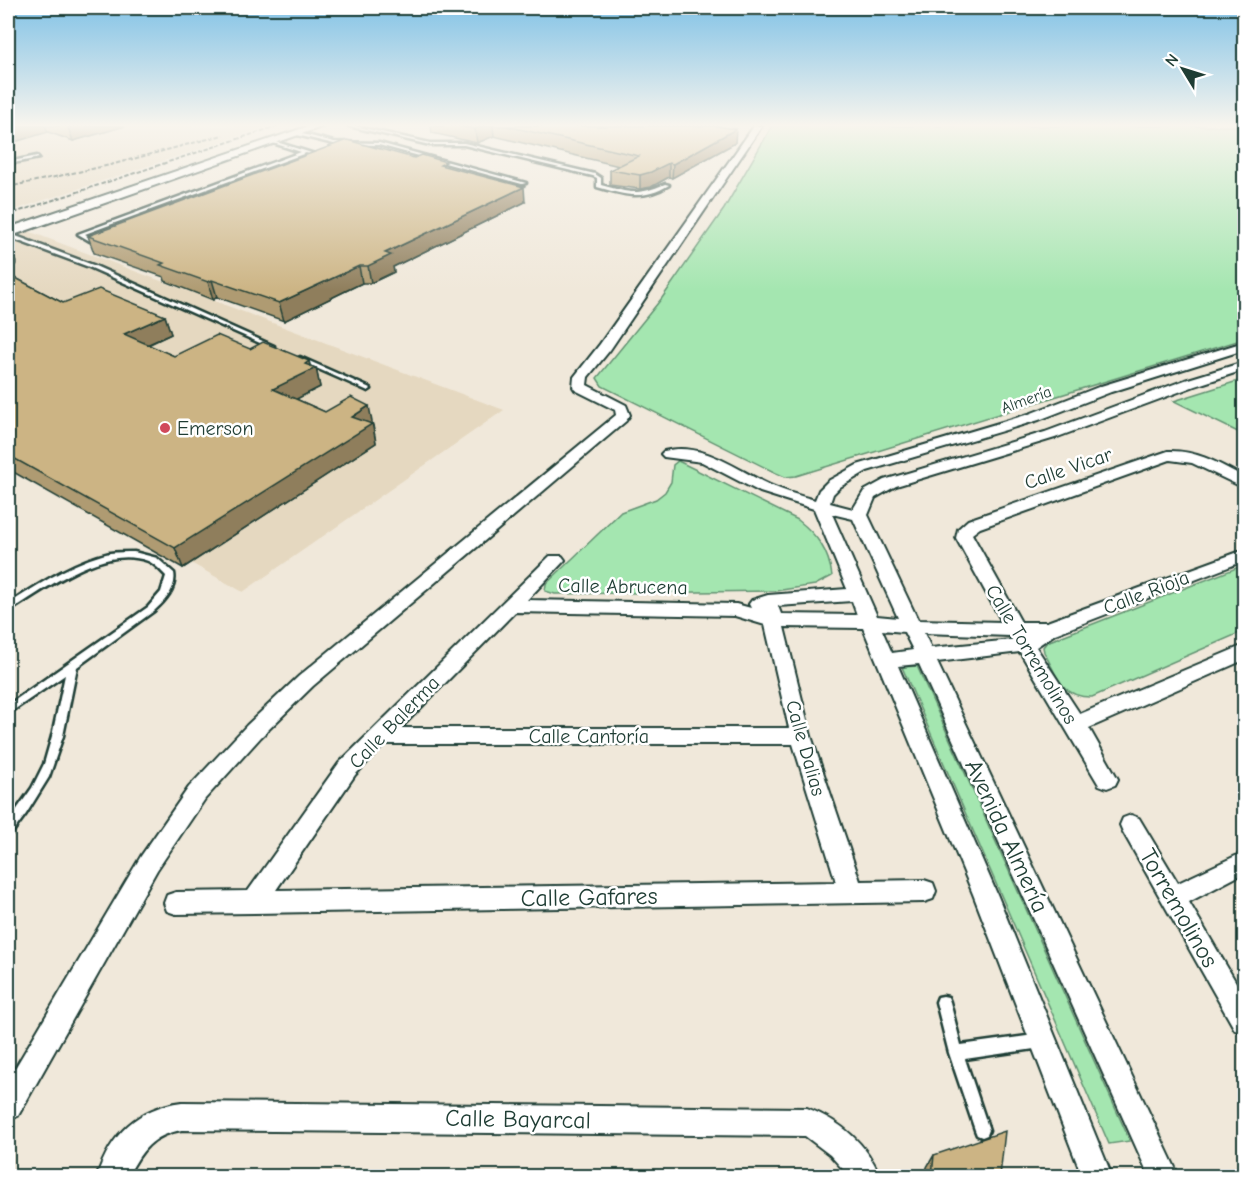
<svg xmlns="http://www.w3.org/2000/svg" width="1252" height="1184" font-family="'Comic Neue',sans-serif">
	<rect width="100%" height="100%" fill="#f0e8da"/>
	<filter id="ink" filterUnits="userSpaceOnUse"><feTurbulence type="fractalNoise" baseFrequency=".0167" numOctaves="2"/><feDisplacementMap in="SourceGraphic" scale="12" xChannelSelector="R" yChannelSelector="G"/><feConvolveMatrix kernelMatrix="1 2 1 2 8 2 1 2 1" color-interpolation-filters="sRGB"/></filter>
	<g filter="url(#ink)">
		<path fill="#e5d8c0" d="M8 126H270L8 212Z
			M28 231 504 410 243 592 8 461V238Z"/>
		<path fill="#a4e6b0" stroke="#629272" stroke-width="1.5" d="M772 126H1244V339L796 476 785 477 776 473 602 386 597 378 662 298 724 209Z
			M1244 379V435L1174 401Z
			M678 461 798 520C817 535 829 551 832 576L815 585 775 591 555 594 545 591 546 584 621 512 656 499 665 492 671 482 673 465Z
			M1244 565V631L1092 697C1061 698 1057 675 1044 652L1043 647 1047 642Z
			M917 666 1130 1141 1109 1144 902 667Z"/>
		<g fill="none" stroke-linecap="round" stroke-linejoin="round">
			<g stroke="#1f3d34" stroke-width="5">
				<path id="lane" d="M349 126H354L430 143H464L595 174 601 178V185C630 193 637 196 665 184L669 185C643 201 625 195 597 187V178L593 176 464 145H430Z
					M295 132 334 142 379 143 526 183 522 184 379 145 334 144 293 134Z
					M270 140 321 156 317 159 315 158 316 156 306 153 85 234 93 238H101V240L90 241 78 234 301 152 270 142Z
					M37 156 39 158 8 164V162Z
					M8 233 93 265 274 346 269 347 89 267 8 237Z
					M8 258 14 262V264L8 267Z
					M300 357 370 388 371 389 368 391 366 390 298 360 297 359Z
					M134 552 157 558 174 573C177 588 165 601 154 611L77 667 63 736 49 777 26 814 12 833 8 835V822L32 788 44 764 52 736 65 675 8 714V705L148 607 161 592 166 576C161 571 155 564 148 561 104 544 47 588 11 610L8 611V604C40 584 72 562 110 553 118 552 126 552 134 552Z
					M943 996 948 997 950 1002 961 1045 1041 1034 1046 1036 1048 1041 1046 1046 1041 1048 965 1059 989 1130 987 1135 982 1137 977 1135 975 1130 949 1053 936 1002 938 997Z"/>
			</g>
			<g stroke="#1f3d34" stroke-width="4">
				<path id="street" d="M754 126H762L610 350 588 377 587 385 626 405 630 415 626 421 313 686 261 737 205 799 157 870 18 1116 8 1120V1080L141 856 189 787 247 725 299 676 616 415 615 410 575 390 573 387 574 377 600 344Z
					M1244 342V350L1111 392 1039 420 867 471 840 487 833 494 830 503 853 509 864 491 884 480 1045 432 1185 380 1244 362V370L1195 386 1055 438 896 486 875 498 868 515 918 620 1002 622 956 538 958 529 968 520 1168 451C1197 450 1220 464 1244 477V488L1192 463 1170 460 980 528 972 534 1021 622H1047L1244 550V561L1055 634 1036 647 1080 714 1244 645V660L1089 728 1118 779 1115 785 1107 788 1099 785 1020 652 937 662 1179 1176H1149L919 664 898 666 997 894 1112 1176H1082L973 894 863 628 784 627 811 736 860 881 924 880 933 883 936 891 933 899 924 902 254 913 176 914 167 911 164 903 167 895 176 892 248 891 339 763 550 556H562L565 560 527 600 736 604 751 608 749 604 752 600 768 595 847 589 814 509 760 492 702 462 664 457 661 454 664 451C703 441 737 470 770 485 784 491 800 496 815 500L819 490 828 481 857 465 1029 414 1101 386ZM832 514 853 519 898 618 877 616ZM852 601 857 615 781 614 778 606ZM515 612 735 616 765 625 789 728H401ZM882 630 904 632 913 650 892 653ZM924 633 1010 636 1012 640 931 648ZM385 744H793L836 882 276 890 355 775Z
					M1131 815 1139 818 1178 883 1244 852V873L1189 902 1244 996V1034L1235 1030 1123 832 1120 825 1123 818Z
					M182 1102 807 1108C840 1121 866 1142 880 1176H849L830 1155 805 1136 182 1130C152 1135 141 1151 128 1176H97C111 1134 137 1108 182 1102Z"/>
			</g>
			<g stroke="#1f3d34" stroke-width="4">
				<path id="secondary" d="M309 126H324L8 237V228Z"/>
			</g>
			<use href="#lane" fill="#fff" fill-rule="evenodd"/>
			<use href="#street" fill="#fff" fill-rule="evenodd"/>
			<use href="#secondary" fill="#fff" fill-rule="evenodd"/>
			<path stroke="#1f3d34" stroke-width="2" stroke-dasharray="4.5 2" stroke-linecap="butt" d="M8 187 110 165 223 135
				M8 215 277 126"/>
		</g>
		<path fill="#af9b72" stroke="#1f3d34" stroke-width="1.5" d="M8 126H125L73 141 48 132Z
			M431 126H721H720L735 143 672 178 669 177 651 187 640 189 610 185V170L619 166 494 136 477 143 432 133Z
			M447 167 525 202 393 267 394 272 371 283H362L284 321 217 297 213 300 165 281 164 277 94 253 88 236Z
			M8 274 63 303 165 316 171 334 148 345 174 356 250 349 309 361 310 366 316 368 320 387 296 399 325 412 373 425 376 443 183 568 8 469Z
			M934 1155 1000 1176H926L927 1167Z"/>
		<path fill="#8f7e5c" stroke="#1f3d34" stroke-width="1.5" d="M17 126H45L48 132 8 144V128Z
			M72 126H125L73 141 68 127Z
			M485 126H493L494 136 477 143 475 129Z
			M736 129 735 143 672 178 673 164Z
			M669 163V177L651 187 640 189V175Z
			M524 187 525 202 393 267 394 272 371 283 368 266 385 253Z
			M359 266 362 283 284 321 279 303Z
			M212 280 217 297 213 300 208 282Z
			M165 316 171 334 131 352 124 334Z
			M309 361 311 370 316 368 320 387 279 408 273 389Z
			M369 406 376 443 183 568 175 548 352 417Z"/>
		<path fill="#ccb484" stroke="#1f3d34" stroke-width="1.5" d="M8 126H17L8 128Z
			M457 126H485L475 129Z
			M506 126H716L736 129 673 164 669 163 651 172 640 175 610 170 639 156Z
			M347 140 414 158 422 155 446 162 440 165 524 187 385 253 391 255 368 266H359L279 303 212 280 208 282 160 265 164 263 88 236Z
			M8 274 63 303 99 289 165 316 124 334 174 356 217 335 250 349 263 342 309 361 305 364 316 368 273 389 325 412 351 397 369 406 352 417 372 424 175 548 8 455Z
			M1005 1131 1000 1176H932L934 1155Z"/>
	</g>
	<linearGradient id="sky" x2="0" y2="1"><stop stop-color="#81c2e6"/><stop offset="0.43" stop-color="#f8f5ee"/><stop offset="1" stop-color="#f8f5ee" stop-opacity="0"/></linearGradient>
	<rect width="1252" height="291" fill="url(#sky)"/>
	<circle fill="#d1495b" stroke="#fff" stroke-width="2" cx="165" cy="428" r="6"/>
	<g text-anchor="middle" stroke-width="5" stroke-linejoin="round" paint-order="stroke">
		<g font-size="16" fill="#1f3d34" stroke="#fff">
			<text transform="translate(1026 399) rotate(-20)" y="6">Almería</text>
		</g>
		<g font-size="20" fill="#1f3d34" stroke="#fff" text-anchor="start">
			<text x="177" y="435">Emerson</text>
		</g>
		<g font-size="20" fill="#1f3d34" stroke="#fff">
			<text transform="translate(1068 468) rotate(-19)" y="7">Calle Vicar</text>
			<text transform="translate(623 586) rotate(1)" y="7">Calle Abrucena</text>
			<text transform="translate(1146 592) rotate(-21)" y="7">Calle Rioja</text>
			<text transform="translate(1032 654) rotate(59)" y="7">Calle Torremolinos</text>
			<text transform="translate(394 722) rotate(-46)" y="7">Calle Balerma</text>
			<text x="589" y="743">Calle Cantoría</text>
			<text transform="translate(806 748) rotate(74)" y="7">Calle Dalias</text>
		</g>
		<g font-size="24" fill="#1f3d34" stroke="#fff">
			<text transform="translate(1007 836) rotate(65)" y="8">Avenida Almería</text>
			<text transform="translate(589 897) rotate(-1)" y="8">Calle Gafares</text>
			<text transform="translate(1179 908) rotate(60)" y="8">Torremolinos</text>
			<text transform="translate(518 1119) rotate(1)" y="8">Calle Bayarcal</text>
		</g>
	</g>
	<rect width="1252" height="1184" fill="none" stroke="#fff" stroke-width="30"/>
	<rect x="15" y="15" width="1222" height="1154" fill="none" stroke="#1f3d34" stroke-width="2" filter="url(#ink)"/>
	<g transform="translate(1183 69) rotate(308)" stroke="#ffffff" stroke-width="4.5" paint-order="stroke">
	<path d="M0-4.5L10 22L0 15L-10 22Z" fill="#1f3d34"/>
	<text y="-9" font-size="16" font-weight="bold" text-anchor="middle" fill="#1f3d34">N</text>
	</g>
</svg>
